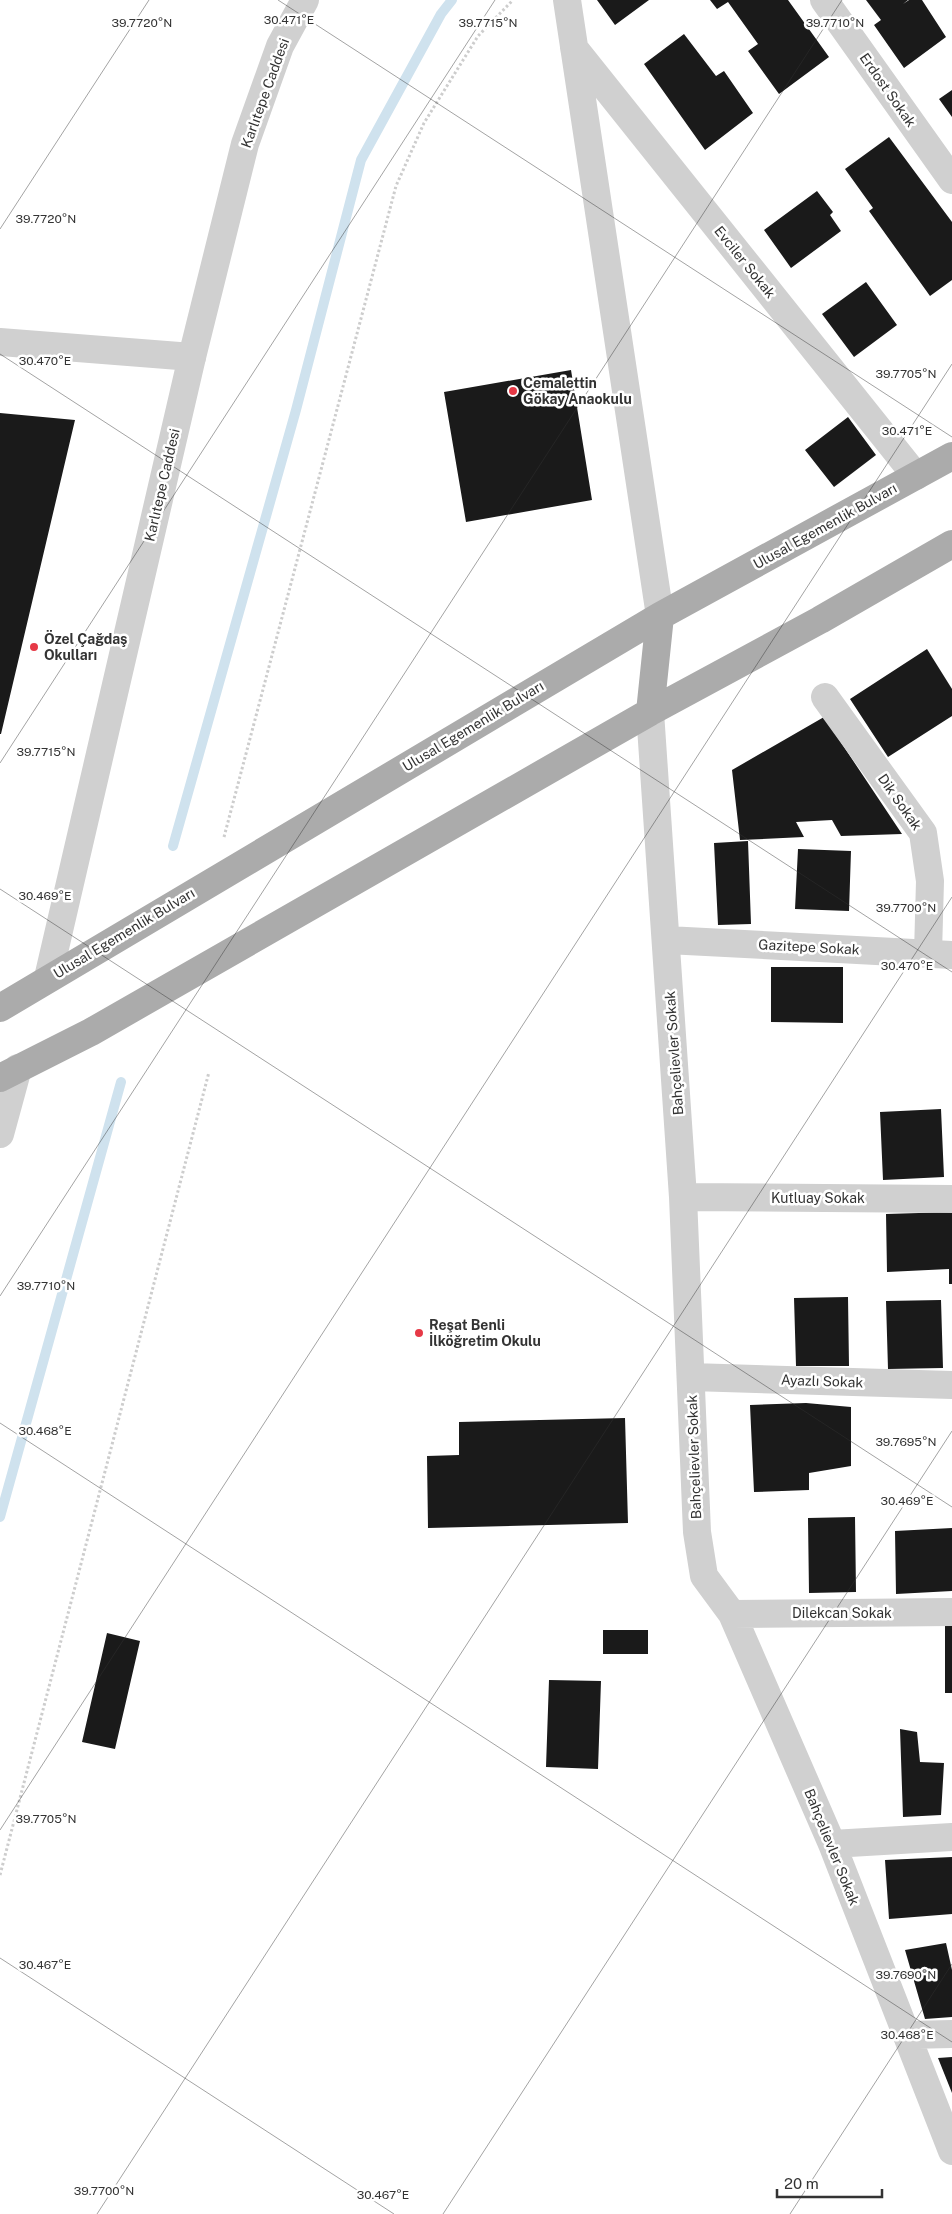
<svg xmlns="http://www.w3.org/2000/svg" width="952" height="2214" font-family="'Public Sans',sans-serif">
	<rect width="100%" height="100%" fill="#fff"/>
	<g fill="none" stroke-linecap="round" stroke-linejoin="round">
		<path stroke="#cfe2ee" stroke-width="10" d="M173 846 296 410 361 160 441 14 452 0
			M0 1517 121 1082"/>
	</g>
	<path fill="#1a1a1a" d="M597 0H649L615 25Z
		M710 0H788L829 57 779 94 748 51 758 44 728 2 717 9Z
		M866 0H908L903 4 909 0H922L946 37 904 68 874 25 881 20Z
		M684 34 716 76 724 71 753 113 705 150 644 64Z
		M952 90V117L939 99Z
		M889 137 952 222V280L930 296 869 211 873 208 845 169Z
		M817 191 833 212 830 215 841 231 791 268 764 230Z
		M866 282 897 325 854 357 822 314Z
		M571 370 592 500 466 522 444 392Z
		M0 413 75 420 1 734H0Z
		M848 417 876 455 834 487 805 450Z
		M927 649 952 689V716L888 757 850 699Z
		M824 717 902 834 841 836 832 820 796 822 804 837 740 840 732 770Z
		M748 841 751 924 718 925 714 843Z
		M798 849 851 851 849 911 795 909Z
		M771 967H843V1023L771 1022Z
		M941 1109 944 1177 883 1180 880 1112Z
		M952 1212V1284H949V1269L887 1272 886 1214Z
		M848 1297 849 1366H796L794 1298Z
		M941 1300 943 1368 888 1369 886 1301Z
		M806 1403 851 1407V1466L809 1473V1490L754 1492 750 1405Z
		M625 1418 628 1523 428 1528 427 1456 459 1455V1422Z
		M855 1517 856 1592 809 1593 808 1518Z
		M952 1528V1591L896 1594 895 1531Z
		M945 1622H952V1693H945Z
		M603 1630H648V1654H603Z
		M107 1633 140 1641 115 1749 82 1742Z
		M549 1680 601 1681 598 1769 546 1767Z
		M900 1729 917 1732 920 1762 944 1763 941 1815 903 1817Z
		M952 1857V1914L889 1919 885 1860Z
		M946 1943 952 1970V2017L925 2019 905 1950Z
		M952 2057V2093L938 2058Z"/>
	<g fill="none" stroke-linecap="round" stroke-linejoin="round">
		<path stroke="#cdcdcd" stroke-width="3" stroke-dasharray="2.5 2.5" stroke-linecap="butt" d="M224 837 396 186 424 123 478 36 513 0
			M0 1875 209 1072"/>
		<path stroke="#d0d0d0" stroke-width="28" d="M567 0 660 616
			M824 0 952 180
			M574 48 916 476
			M0 342 192 357
			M825 697 923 833 930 881 928 953
			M650 712 683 1197 697 1532 704 1576 732 1614 832 1844 952 2151
			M667 940 952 955
			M0 1134 18 1068
			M683 1197 952 1199
			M691 1377 952 1385
			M732 1614 952 1612
			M832 1844 952 1837
			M907 2035 952 2034"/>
		<path stroke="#d0d0d0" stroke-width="28" d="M48 978 192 357 245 144 280 46 305 0"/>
		<path stroke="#ababab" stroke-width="28" d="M650 712 660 616
			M0 1008 660 616 952 456
			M0 1078 91 1032 650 712 820 620 952 544"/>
	</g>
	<path fill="none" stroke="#333" stroke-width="1" stroke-opacity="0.45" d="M278 0 952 437M0 229 149 0M0 354 952 972M0 763 495 0M0 889 952 1507M0 1296 842 0M0 1423 952 2042M0 1830 952 364M0 1958 394 2214M97 2214 952 897M443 2214 952 1431M790 2214 952 1964"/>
	<g fill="#e63946" stroke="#fff" stroke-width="2">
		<circle cx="513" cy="391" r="5"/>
		<circle cx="34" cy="647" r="5"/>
		<circle cx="419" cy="1333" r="5"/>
	</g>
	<g text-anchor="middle" stroke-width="5" stroke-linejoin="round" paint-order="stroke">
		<g font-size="14" fill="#333" stroke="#fff">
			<text transform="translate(888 90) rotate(55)" y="5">Erdost Sokak</text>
			<text transform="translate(265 93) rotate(-70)" y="5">Karlıtepe Caddesi</text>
			<text transform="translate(745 262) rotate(51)" y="5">Evciler Sokak</text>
			<text transform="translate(162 485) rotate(-77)" y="5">Karlıtepe Caddesi</text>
			<text transform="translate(825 526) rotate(-29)" y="5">Ulusal Egemenlik Bulvarı</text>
			<text transform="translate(473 726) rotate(-31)" y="5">Ulusal Egemenlik Bulvarı</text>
			<text transform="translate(900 802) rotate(55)" y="5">Dik Sokak</text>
			<text transform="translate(124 933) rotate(-31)" y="5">Ulusal Egemenlik Bulvarı</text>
			<text transform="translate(809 947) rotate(3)" y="5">Gazitepe Sokak</text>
			<text transform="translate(674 1053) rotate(-94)" y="5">Bahçelievler Sokak</text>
			<text x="818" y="1203">Kutluay Sokak</text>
			<text transform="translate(822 1381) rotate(2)" y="5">Ayazlı Sokak</text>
			<text transform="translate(694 1457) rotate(-92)" y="5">Bahçelievler Sokak</text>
			<text x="842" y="1618">Dilekcan Sokak</text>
			<text transform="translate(832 1847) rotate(68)" y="5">Bahçelievler Sokak</text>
		</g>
		<g font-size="14" font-weight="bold" fill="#333" stroke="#fff" text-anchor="start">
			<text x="523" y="388">Cemalettin<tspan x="523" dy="16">Gökay Anaokulu</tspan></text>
			<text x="44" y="644">Özel Çağdaş<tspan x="44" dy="16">Okulları</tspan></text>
			<text x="429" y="1330">Reşat Benli<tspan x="429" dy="16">İlköğretim Okulu</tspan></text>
		</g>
	</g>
	<g font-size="12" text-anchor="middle" fill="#333" stroke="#fff" stroke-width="5" stroke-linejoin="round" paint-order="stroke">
		<text x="289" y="24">30.471°E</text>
		<text x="142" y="27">39.7720°N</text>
		<text x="488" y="27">39.7715°N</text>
		<text x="835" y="27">39.7710°N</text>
		<text x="46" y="223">39.7720°N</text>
		<text x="45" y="365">30.470°E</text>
		<text x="906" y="378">39.7705°N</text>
		<text x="907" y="435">30.471°E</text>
		<text x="46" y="756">39.7715°N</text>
		<text x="45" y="900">30.469°E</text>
		<text x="906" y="912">39.7700°N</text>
		<text x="907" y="970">30.470°E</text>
		<text x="46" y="1290">39.7710°N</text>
		<text x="45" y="1435">30.468°E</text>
		<text x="906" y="1446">39.7695°N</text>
		<text x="907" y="1505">30.469°E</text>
		<text x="46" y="1823">39.7705°N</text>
		<text x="45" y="1969">30.467°E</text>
		<text x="906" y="1979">39.7690°N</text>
		<text x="907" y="2039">30.468°E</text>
		<text x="104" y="2195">39.7700°N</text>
		<text x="383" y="2199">30.467°E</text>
	</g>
	<path d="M777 2189v8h105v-8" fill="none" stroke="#333333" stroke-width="2.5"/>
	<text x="784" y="2189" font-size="15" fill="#333333" stroke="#ffffff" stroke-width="4" paint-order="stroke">20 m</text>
</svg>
